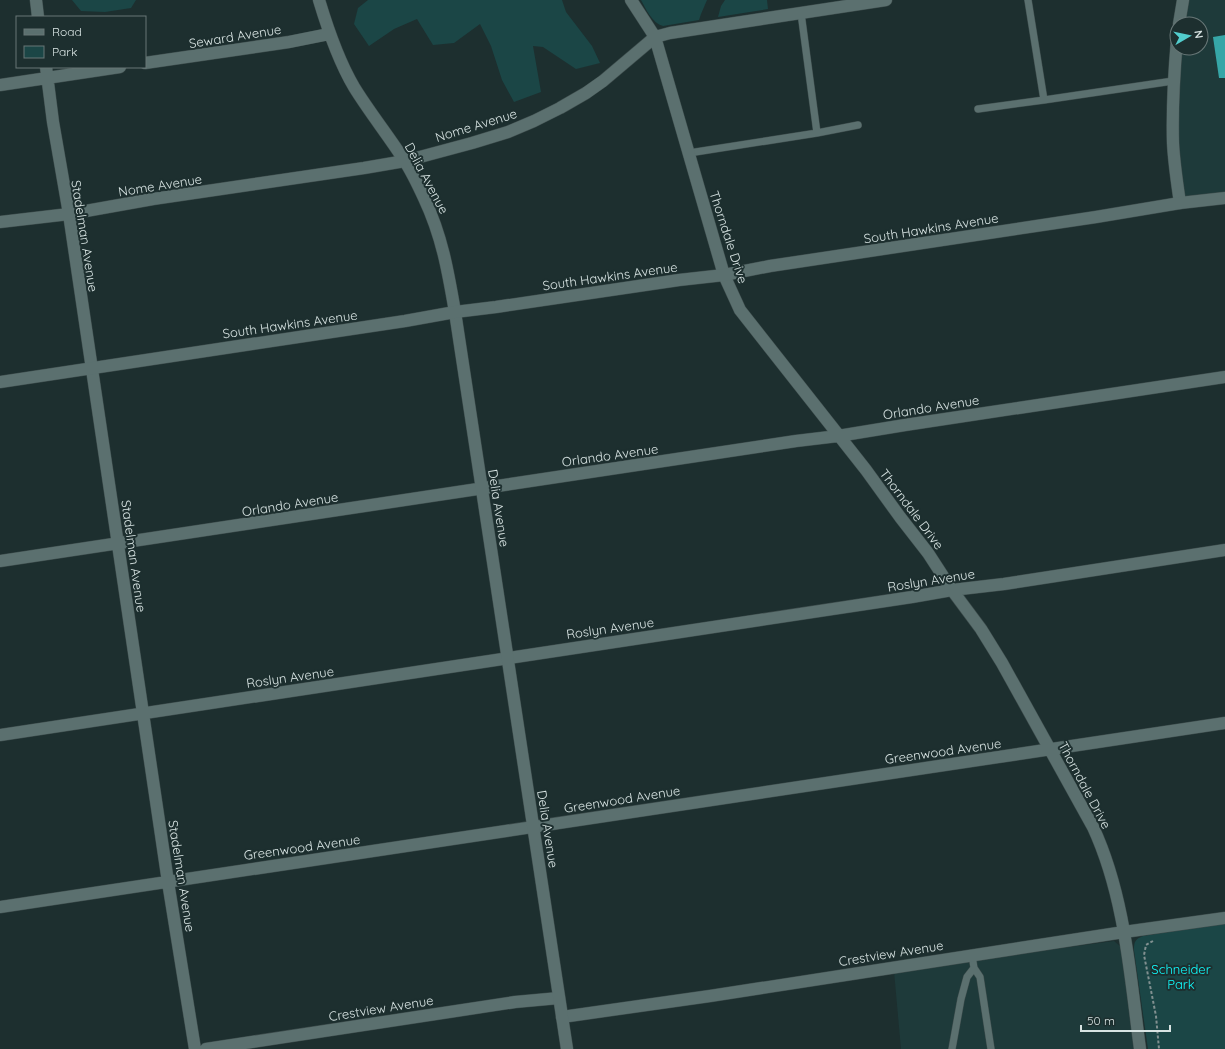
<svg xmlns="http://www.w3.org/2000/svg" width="1225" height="1049" font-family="Quicksand,sans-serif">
	<rect width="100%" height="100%" fill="#1d2f2f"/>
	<path fill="#1e3a3a" d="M1183 0H1225V198L1180 203 1177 48H1201V24H1179Z
		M1114 941 1120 946 1127 981 1136 1049H901L894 971Z"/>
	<path fill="#1b4646" d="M72 0H136L131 8 105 12 81 11Z
		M368 0H562L566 12 592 46 600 63 576 69 543 47 533 46 541 92 514 102 502 80 491 46 480 24 454 43 433 45 417 19 394 29 369 46 354 24 358 8Z
		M641 0H707L701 14 699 20 663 26C652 23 646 9 641 0Z
		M725 0H767L768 9 718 17 721 6Z
		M1225 923V1049H1148L1134 950C1134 942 1135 939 1143 936Z"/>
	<path fill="#36a6a7" d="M1225 35V78H1219L1213 37Z"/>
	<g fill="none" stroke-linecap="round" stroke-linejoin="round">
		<g stroke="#3d4c4c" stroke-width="8">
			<path id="service" d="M1028 0 1044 100 1173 81
				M978 109 1044 100
				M817 133 858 125
				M689 153 817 133 801 13
				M972 955 974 968 980 977 991 1049
				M952 1049 961 999 967 977 974 968"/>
		</g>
		<g stroke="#3d4c4c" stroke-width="13">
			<path id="minor" d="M36 0 38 17
				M319 0C328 30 338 60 354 87 370 113 388 135 404 160 412 172 418 185 424 198 442 236 448 271 455 312
				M631 0 655 37 724 275 740 310 866 470 900 517 928 553 952 590 981 629 1002 663 1093 827C1125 896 1130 975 1140 1049
				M1179 24 1183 0
				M1177 39C1174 74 1172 108 1173 143 1174 163 1177 183 1180 203
				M145 63 289 42 329 34
				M46 67 53 122 69 214 168 882 195 1049
				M0 85 120 67
				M0 222 69 214 153 199 364 168 405 161 472 143 508 132 534 121 560 108 586 93 603 81 655 37 670 33 886 0
				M0 561 796 441 838 436 905 425 1225 377
				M0 735 912 597 952 590 1004 584 1225 550
				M0 907 1225 723
				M562 1017 710 996 1124 932 1225 918
				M206 1049 515 1002 559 998"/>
		</g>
		<g stroke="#3d4c4c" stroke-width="13">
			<path id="tertiary" d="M455 312 567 1049"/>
		</g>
		<g stroke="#3d4c4c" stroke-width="13">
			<path id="secondary" d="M0 382 405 321 455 312 496 307 679 280 724 275 770 266 1096 217 1180 203 1225 198"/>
		</g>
		<path stroke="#819090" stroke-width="2" stroke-dasharray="3 2" stroke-linecap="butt" d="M1153 941 1146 945 1144 955 1156 1016 1159 1049"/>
		<use href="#service" stroke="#5b706f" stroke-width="7"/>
		<use href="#minor" stroke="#5b706f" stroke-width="12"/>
		<use href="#tertiary" stroke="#5b706f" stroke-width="12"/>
		<use href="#secondary" stroke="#5b706f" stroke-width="12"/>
	</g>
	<g text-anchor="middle" stroke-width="4" stroke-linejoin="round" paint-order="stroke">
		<g font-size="13" fill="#d8e4e3" stroke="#1d2f2f">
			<text transform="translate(235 36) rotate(-9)" y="5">Seward Avenue</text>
			<text transform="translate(476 125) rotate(-17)" y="5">Nome Avenue</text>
			<text transform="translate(427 178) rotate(62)" y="5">Delia Avenue</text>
			<text transform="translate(160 185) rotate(-9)" y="5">Nome Avenue</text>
			<text transform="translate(931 228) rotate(-9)" y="5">South Hawkins Avenue</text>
			<text transform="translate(85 236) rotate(81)" y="5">Stadelman Avenue</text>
			<text transform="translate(729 237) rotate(72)" y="5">Thorndale Drive</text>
			<text transform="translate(610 276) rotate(-8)" y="5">South Hawkins Avenue</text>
			<text transform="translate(290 324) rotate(-8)" y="5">South Hawkins Avenue</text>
			<text transform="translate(931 407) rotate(-9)" y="5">Orlando Avenue</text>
			<text transform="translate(610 455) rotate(-8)" y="5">Orlando Avenue</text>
			<text transform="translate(290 504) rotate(-9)" y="5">Orlando Avenue</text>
			<text transform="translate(499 508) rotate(81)" y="5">Delia Avenue</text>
			<text transform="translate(912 509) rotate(53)" y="5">Thorndale Drive</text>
			<text transform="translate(134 556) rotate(82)" y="5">Stadelman Avenue</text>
			<text transform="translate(931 580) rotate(-9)" y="5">Roslyn Avenue</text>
			<text transform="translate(610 628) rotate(-8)" y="5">Roslyn Avenue</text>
			<text transform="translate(290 677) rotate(-8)" y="5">Roslyn Avenue</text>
			<text transform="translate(943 751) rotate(-8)" y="5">Greenwood Avenue</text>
			<text transform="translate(1085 785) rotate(62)" y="5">Thorndale Drive</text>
			<text transform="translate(622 799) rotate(-9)" y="5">Greenwood Avenue</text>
			<text transform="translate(548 829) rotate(81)" y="5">Delia Avenue</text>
			<text transform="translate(302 847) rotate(-8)" y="5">Greenwood Avenue</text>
			<text transform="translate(182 876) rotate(81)" y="5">Stadelman Avenue</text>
			<text transform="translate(891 953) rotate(-9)" y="5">Crestview Avenue</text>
			<text transform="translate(381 1008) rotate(-9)" y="5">Crestview Avenue</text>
		</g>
		<g font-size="13" fill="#10feff" stroke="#1d2f2f">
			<text x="1181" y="974">Schneider<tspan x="1181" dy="15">Park</tspan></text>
		</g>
	</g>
	<rect x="16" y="16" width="130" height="52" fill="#1d2f2f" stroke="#687777"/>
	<rect x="24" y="29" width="20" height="6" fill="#5b706f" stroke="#687777"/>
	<text x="52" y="36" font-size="12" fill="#d8e4e3">Road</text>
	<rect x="24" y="46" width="20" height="12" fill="#1b4646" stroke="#687777"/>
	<text x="52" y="56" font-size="12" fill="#d8e4e3">Park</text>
	<g transform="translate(1189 36) rotate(81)"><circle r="19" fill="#1d2f2f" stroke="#687777"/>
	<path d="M0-3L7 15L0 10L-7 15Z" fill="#52cdcd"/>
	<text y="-6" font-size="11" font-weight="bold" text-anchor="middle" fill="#d8e4e3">N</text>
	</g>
	<path d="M1081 1025v6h89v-6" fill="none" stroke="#d8e4e3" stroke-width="2"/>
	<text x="1087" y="1025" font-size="12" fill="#d8e4e3" stroke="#1d2f2f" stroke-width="3" paint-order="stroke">50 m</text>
</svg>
